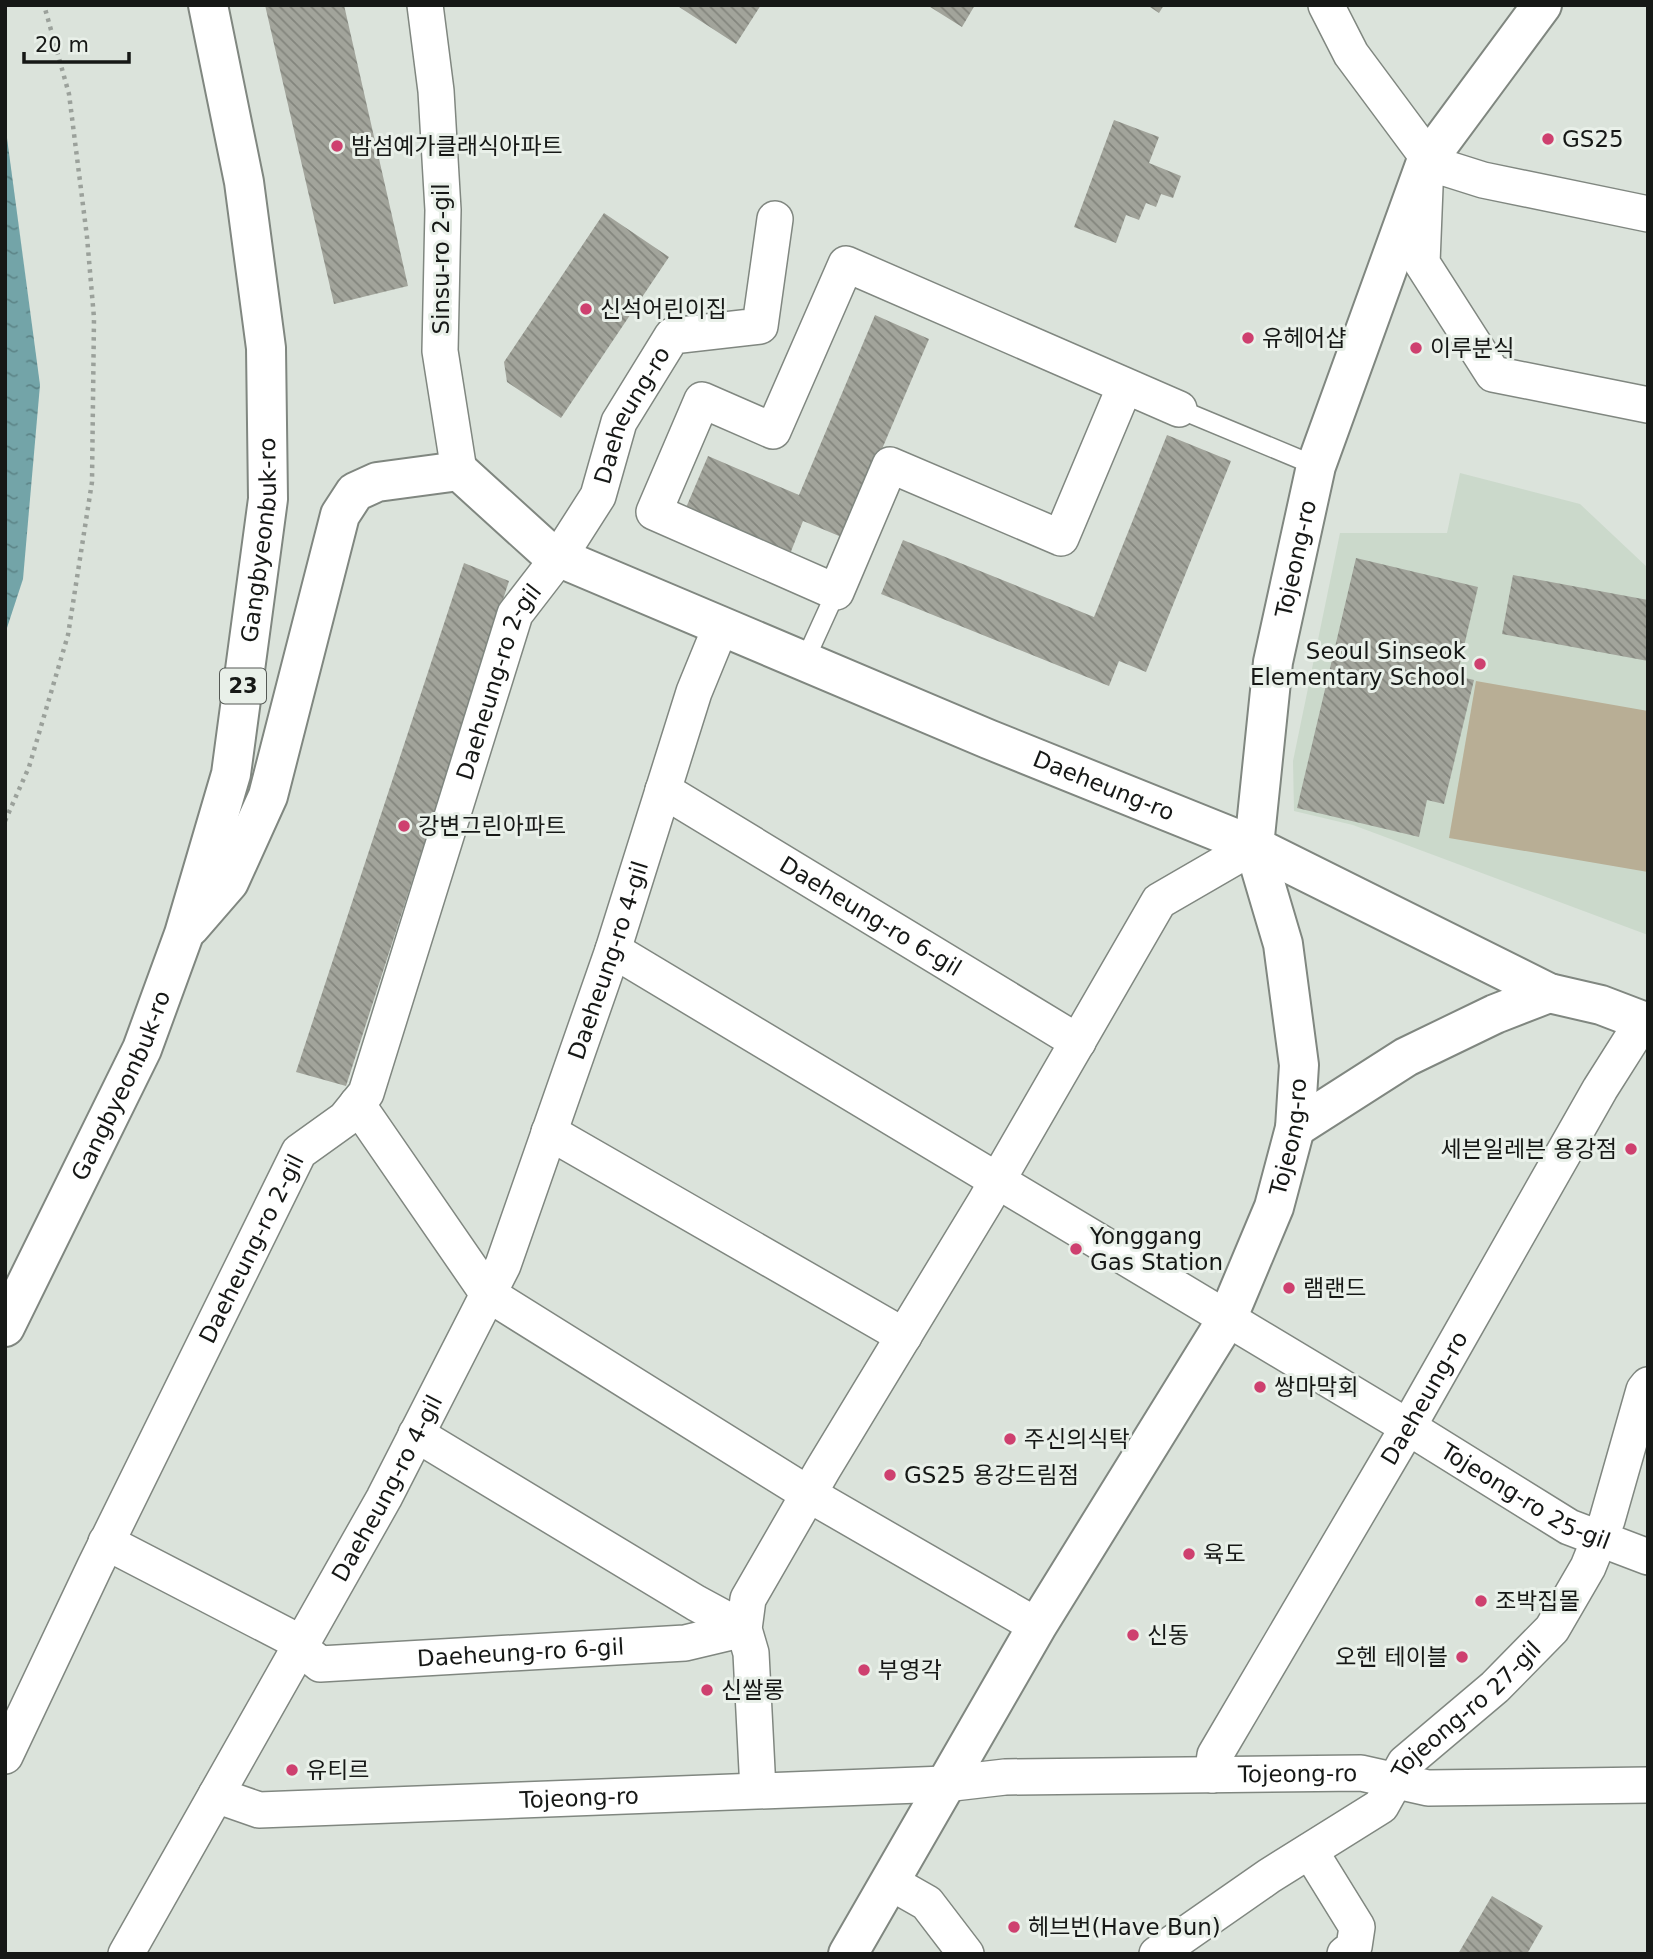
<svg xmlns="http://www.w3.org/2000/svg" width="1653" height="1959" font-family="'DejaVu Sans','Noto Sans KR',sans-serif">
	<defs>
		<pattern id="water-ripples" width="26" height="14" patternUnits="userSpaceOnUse" patternTransform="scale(1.75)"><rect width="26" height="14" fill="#73a4a8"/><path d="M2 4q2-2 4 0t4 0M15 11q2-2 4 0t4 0" fill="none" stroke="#5d8588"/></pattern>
		<pattern id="building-back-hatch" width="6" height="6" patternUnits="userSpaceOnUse" patternTransform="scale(1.75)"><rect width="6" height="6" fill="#a2a49b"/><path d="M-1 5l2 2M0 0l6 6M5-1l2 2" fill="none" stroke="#83857d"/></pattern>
	</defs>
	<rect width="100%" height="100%" fill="#dbe3db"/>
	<path fill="#cbd9cb" d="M1460 473 1580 504 1648 568V935L1353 825 1294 811 1293 761 1340 533H1447Z"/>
	<path fill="#b8ae95" d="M1476 681 1648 711V872L1449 838Z"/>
	<path fill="url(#water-ripples)" d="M5 123 40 385 23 579 5 634Z"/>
	<path fill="url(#building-back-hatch)" d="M265 5H344L408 286 334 304Z
		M676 5H761L736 44Z
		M927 5H975L962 27Z
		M1147 5H1164L1159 13Z
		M1114 120 1159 137 1149 163 1181 176 1173 198 1161 194 1156 207 1146 203 1139 220 1126 215 1116 243 1074 227Z
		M604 213 669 257 561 418 507 382 504 362Z
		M875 315 929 339 844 538 803 521 790 554 685 510 708 456 799 495Z
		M1167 435 1231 461 1146 672 1119 661 1109 686 881 594 903 540 1094 617Z
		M1356 558 1478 587 1457 676 1474 680 1444 804 1427 800 1419 837 1297 808Z
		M464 563 509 581 346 1086 296 1072Z
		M1513 575 1648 600V661L1502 634Z
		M1492 1896 1543 1926 1527 1954H1458Z"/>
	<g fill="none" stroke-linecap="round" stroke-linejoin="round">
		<g stroke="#808780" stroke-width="21">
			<path id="service" d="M1179 409 1316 466
				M805 660 836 592"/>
		</g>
		<g stroke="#808780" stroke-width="38">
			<g id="minor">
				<path d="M425 5 436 91 443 210 440 351 459 471"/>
				<path d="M1326 5 1351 54 1429 159"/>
				<path d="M1648 214 1483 180 1426 162 1422 263 1493 374 1648 405"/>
				<path d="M1125 386 1061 538 890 465 836 592 654 512 702 400 773 431 846 264 1179 409"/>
				<path id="s1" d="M663 790 1078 1042"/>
				<path id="s2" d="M613 950 1408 1427 1569 1527 1648 1557"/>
				<path d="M357 1104 488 1294 810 1495 1037 1626"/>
				<path d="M549 1132 904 1336"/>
				<path d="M416 1434 696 1603 744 1629"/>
				<path d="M106 1542 301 1643"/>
				<path id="s3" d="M299 1647 320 1664 685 1643 744 1629"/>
				<path id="s4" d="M5 1756 95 1566 299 1152 345 1119 366 1093 515 614 559 557 598 496 619 422 672 336 760 326 775 219"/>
				<path id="s5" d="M1212 1775 1215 1755 1408 1427 1600 1089 1643 1021"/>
				<path d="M758 1790 751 1653 744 1629 748 1599 823 1469 985 1202 1159 901 1254 846"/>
				<path id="s6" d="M216 1795 259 1810 945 1784 1005 1777 1361 1773 1428 1788 1648 1785"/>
				<path d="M1310 1851 1357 1927 1354 1947 1345 1954"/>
				<path d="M890 1882 927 1903 966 1954"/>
				<path id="s7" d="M126 1954 384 1498 503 1265 613 950 694 692 721 626"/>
				<path id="s8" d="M1157 1954 1269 1876 1381 1806 1405 1763 1495 1687 1552 1629 1588 1567 1607 1520 1644 1390 1648 1385"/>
			</g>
		</g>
		<g stroke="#808780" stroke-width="42">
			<g id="secondary">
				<path id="s9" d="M459 471 546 550 572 563 988 739 1254 846 1549 993 1601 1005 1648 1023"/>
				<path d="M1295 1128 1406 1057 1495 1014 1549 993"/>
				<path id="s10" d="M848 1954 1037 1626 1227 1319 1274 1207 1295 1128 1299 1065 1283 944 1254 846 1273 662 1316 466 1426 162 1542 5"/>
			</g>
		</g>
		<g stroke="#808780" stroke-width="42">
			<g id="trunk">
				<path d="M190 927 229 882 268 796 340 515 355 492 377 482 459 471"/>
				<path id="s11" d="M5 1327 142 1049 184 934 231 774 268 499 266 348 244 182 208 5"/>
			</g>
		</g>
		<path stroke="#9ba19b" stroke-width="4.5" stroke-dasharray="3.5 5" stroke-linecap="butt" d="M5 821 29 767 68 635 92 482 94 318 87 237 69 94 44 5"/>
		<use href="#service" stroke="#fff" stroke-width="18"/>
		<use href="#minor" stroke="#fff" stroke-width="35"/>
		<use href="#secondary" stroke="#fff" stroke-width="38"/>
		<use href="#trunk" stroke="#fff" stroke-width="38"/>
	</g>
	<g fill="#ce406f" stroke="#e9f0e9" stroke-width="2.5">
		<circle cx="1548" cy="139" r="7"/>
		<circle cx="337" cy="146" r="7"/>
		<circle cx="586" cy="309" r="7"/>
		<circle cx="1248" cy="338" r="7"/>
		<circle cx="1416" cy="348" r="7"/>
		<circle cx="1480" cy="664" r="7"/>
		<circle cx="404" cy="826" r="7"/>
		<circle cx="1631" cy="1149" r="7"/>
		<circle cx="1076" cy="1249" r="7"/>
		<circle cx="1289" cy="1288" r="7"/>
		<circle cx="1260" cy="1387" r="7"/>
		<circle cx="1010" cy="1439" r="7"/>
		<circle cx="890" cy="1475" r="7"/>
		<circle cx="1189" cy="1554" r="7"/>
		<circle cx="1481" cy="1601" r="7"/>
		<circle cx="1133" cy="1635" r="7"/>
		<circle cx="1462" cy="1657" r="7"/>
		<circle cx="864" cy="1670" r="7"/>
		<circle cx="707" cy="1690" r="7"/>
		<circle cx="292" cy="1770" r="7"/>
		<circle cx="1014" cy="1927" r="7"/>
	</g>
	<g text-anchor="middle" stroke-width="6" stroke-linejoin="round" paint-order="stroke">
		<rect fill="#e9f0e9" stroke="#555955" stroke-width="2" x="220" y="668.5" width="46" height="35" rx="5"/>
		<g font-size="21" font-weight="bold" fill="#161816">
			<text x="243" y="693">23</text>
		</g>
		<g font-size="23" fill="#161816" stroke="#e9f0e9" text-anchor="start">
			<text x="1562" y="147">GS25</text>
			<text x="351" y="154">밤섬예가클래식아파트</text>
			<text x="600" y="317">신석어린이집</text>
			<text x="1262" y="346">유헤어샵</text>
			<text x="1430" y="356">이루분식</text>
			<text x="1466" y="659" text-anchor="end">Seoul Sinseok<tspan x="1466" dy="26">Elementary School</tspan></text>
			<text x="418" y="834">강변그린아파트</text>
			<text x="1617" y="1157" text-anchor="end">세븐일레븐 용강점</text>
			<text x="1090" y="1244">Yonggang<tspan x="1090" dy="26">Gas Station</tspan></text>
			<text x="1303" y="1296">램랜드</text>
			<text x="1274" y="1395">쌍마막회</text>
			<text x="1024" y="1447">주신의식탁</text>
			<text x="904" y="1483">GS25 용강드림점</text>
			<text x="1203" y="1562">육도</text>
			<text x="1495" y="1609">조박집몰</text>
			<text x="1147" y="1643">신동</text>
			<text x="1448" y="1665" text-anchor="end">오헨 테이블</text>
			<text x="878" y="1678">부영각</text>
			<text x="721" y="1698">신쌀롱</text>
			<text x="306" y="1778">유티르</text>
			<text x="1028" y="1935">헤브번(Have Bun)</text>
		</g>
		<g font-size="23" fill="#161816" stroke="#e9f0e9">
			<text transform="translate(441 259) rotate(-90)" y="8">Sinsu-ro 2-gil</text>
			<text dy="8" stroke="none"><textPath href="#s4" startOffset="1496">Daeheung-ro</textPath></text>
			<text dy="8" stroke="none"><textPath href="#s11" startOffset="835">Gangbyeonbuk-ro</textPath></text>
			<text dy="8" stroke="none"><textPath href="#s10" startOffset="1521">Tojeong-ro</textPath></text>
			<text dy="8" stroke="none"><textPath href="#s4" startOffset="1194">Daeheung-ro 2-gil</textPath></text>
			<text dy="8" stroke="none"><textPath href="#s9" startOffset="723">Daeheung-ro</textPath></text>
			<text dy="8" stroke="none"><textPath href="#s1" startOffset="243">Daeheung-ro 6-gil</textPath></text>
			<text dy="8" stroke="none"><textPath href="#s7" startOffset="1108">Daeheung-ro 4-gil</textPath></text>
			<text dy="8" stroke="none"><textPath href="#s11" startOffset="268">Gangbyeonbuk-ro</textPath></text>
			<text dy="8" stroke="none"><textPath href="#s10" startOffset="933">Tojeong-ro</textPath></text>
			<text dy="8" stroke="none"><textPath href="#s4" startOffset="564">Daeheung-ro 2-gil</textPath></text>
			<text dy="8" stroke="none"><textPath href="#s5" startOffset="434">Daeheung-ro</textPath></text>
			<text dy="8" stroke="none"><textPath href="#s7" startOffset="534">Daeheung-ro 4-gil</textPath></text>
			<text dy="8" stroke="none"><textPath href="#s2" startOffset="1064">Tojeong-ro 25-gil</textPath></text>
			<text dy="8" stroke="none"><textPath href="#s3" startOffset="228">Daeheung-ro 6-gil</textPath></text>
			<text dy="8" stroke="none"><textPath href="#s8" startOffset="399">Tojeong-ro 27-gil</textPath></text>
			<text dy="8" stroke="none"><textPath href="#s6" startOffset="1085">Tojeong-ro</textPath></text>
			<text dy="8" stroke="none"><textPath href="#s6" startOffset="366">Tojeong-ro</textPath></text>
		</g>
	</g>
	<rect width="1653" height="1959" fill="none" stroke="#161816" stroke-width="14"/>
	<path d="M24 52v10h105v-10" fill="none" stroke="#161816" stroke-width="3.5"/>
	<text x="35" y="52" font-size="21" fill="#161816" stroke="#e9f0e9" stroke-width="5" paint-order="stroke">20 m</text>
</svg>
